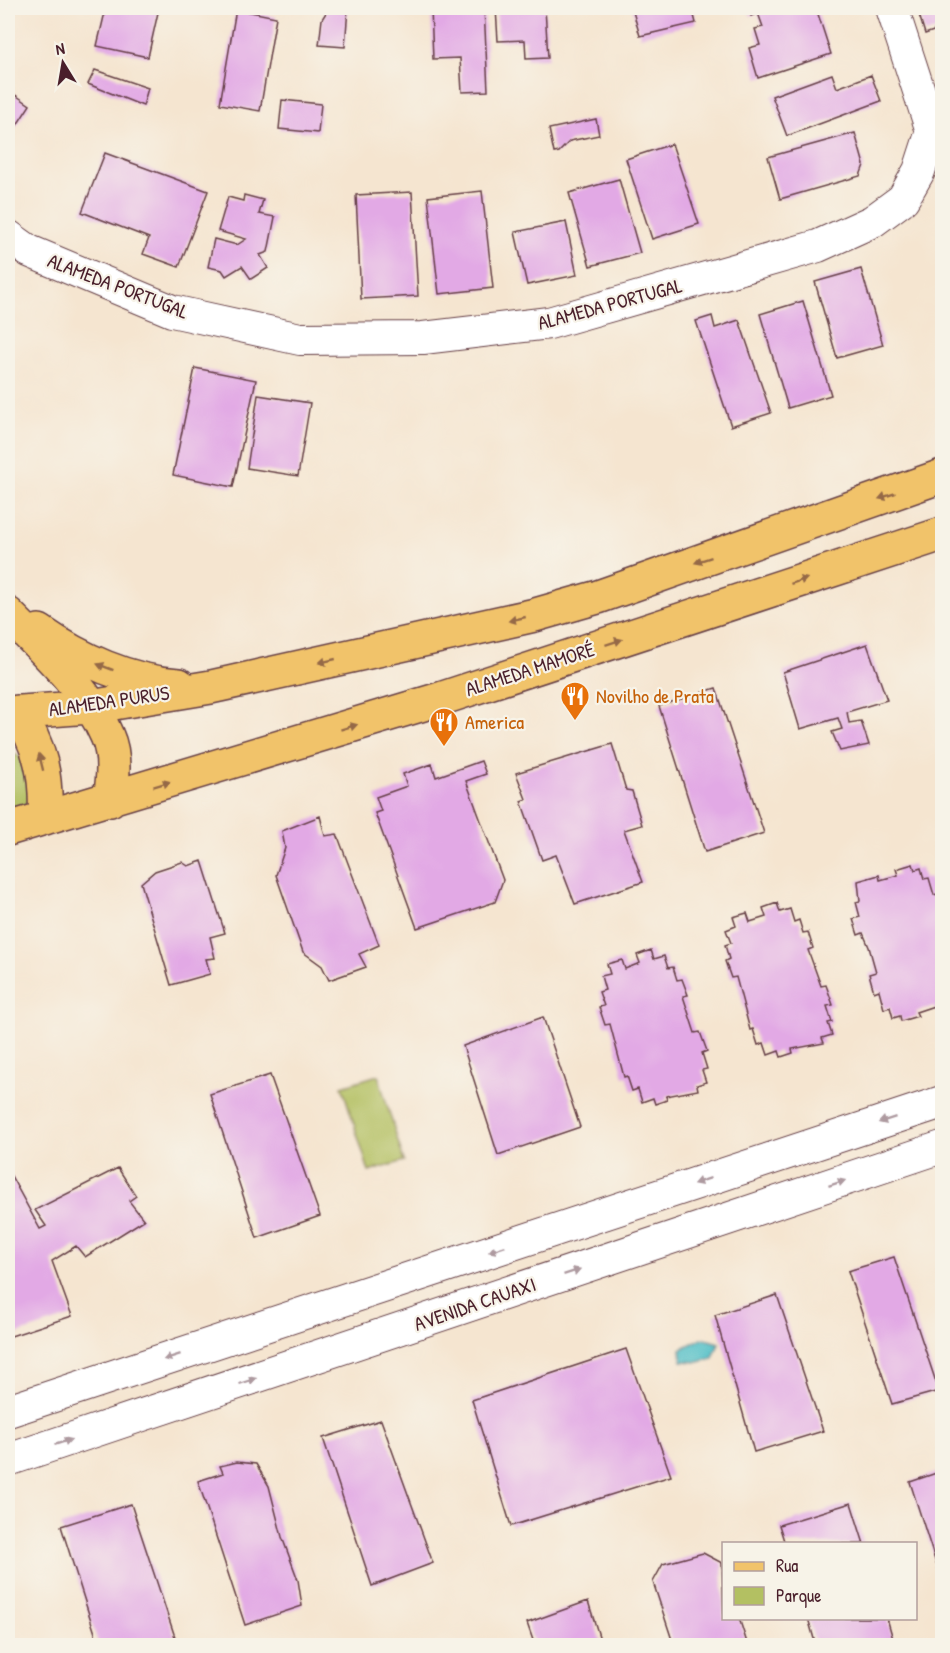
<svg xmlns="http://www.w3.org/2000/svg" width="950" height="1653" font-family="'Patrick Hand',sans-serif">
	<rect width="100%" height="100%" fill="#f7f3e8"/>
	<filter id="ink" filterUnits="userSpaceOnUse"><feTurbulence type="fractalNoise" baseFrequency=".0167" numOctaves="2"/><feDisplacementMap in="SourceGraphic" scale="12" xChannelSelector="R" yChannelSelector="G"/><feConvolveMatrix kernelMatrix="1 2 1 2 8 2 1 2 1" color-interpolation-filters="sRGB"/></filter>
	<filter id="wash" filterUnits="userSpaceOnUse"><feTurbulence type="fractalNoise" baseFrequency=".008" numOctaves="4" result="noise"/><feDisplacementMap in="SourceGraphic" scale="24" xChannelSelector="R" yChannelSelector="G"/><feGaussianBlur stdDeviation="1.35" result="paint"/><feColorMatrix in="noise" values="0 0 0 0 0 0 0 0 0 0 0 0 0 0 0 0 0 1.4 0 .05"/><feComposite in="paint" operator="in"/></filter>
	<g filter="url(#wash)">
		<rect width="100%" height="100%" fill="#f5e5d0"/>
		<path fill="#b3c062" stroke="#7e7046" stroke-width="1.5" d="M8 751 28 761 33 795 22 808 8 814Z
			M378 1075 404 1161 369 1172 342 1086Z"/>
		<path fill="#51bfc7" stroke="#4e6f79" stroke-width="1.5" d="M702 1338 719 1343 713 1358 699 1362 682 1361 681 1349Z"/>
		<g id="blocks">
			<path fill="#e2a9e5" d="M106 8H159L148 57 97 46Z
				M329 8H348L345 47 319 45 322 19Z
				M431 8H484L488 91 462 92 460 58 433 59Z
				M496 8H545L548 58 526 59 525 40 498 41Z
				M632 8H692L696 23 640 36Z
				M748 8H816L831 54 758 78 749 48 760 45 755 29 763 27 758 13 751 16Z
				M917 8H942V28L925 34Z
				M236 9 276 17 260 111 220 104Z
				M95 70 148 88 143 106 88 84Z
				M832 74 837 88 871 75 881 101 787 136 772 96Z
				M8 90 30 105 8 139Z
				M282 100 321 104 318 133 279 129Z
				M596 119 599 135 570 141 559 152 554 153 549 129Z
				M855 133 864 165 860 176 780 199 768 157Z
				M672 144 699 224 652 239 626 159Z
				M105 153 208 191 179 267 143 254 149 238 82 212Z
				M619 179 640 253 590 266 569 193Z
				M482 191 493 288 439 294 428 197Z
				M412 192 418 296 361 299 356 195Z
				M244 195 263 200 259 214 275 217 268 252 260 255 268 268 251 279 242 266 226 276 222 270 208 267 214 239 237 245 246 239 218 231 228 197 243 201Z
				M566 222 577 275 527 285 515 232Z
				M861 269 883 345 837 358 815 282Z
				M803 301 831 395 788 408 760 314Z
				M712 316 715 328 739 320 771 413 731 426 696 321Z
				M195 368 256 380 233 487 173 475Z
				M258 395 310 403 298 476 247 468Z
				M867 644 887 700 847 712 849 723 861 721 869 745 840 751 832 732 842 729 838 718 800 729 783 672Z
				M716 688 764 833 705 852 659 706Z
				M612 744 626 790 632 791 642 825 624 830 643 882 575 904 556 855 542 860 521 801 526 799 516 773Z
				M481 761 486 774 466 781 503 880 495 902 417 928 375 813 381 811 376 797 407 786 403 774 432 764 436 777Z
				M320 816 325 836 337 834 379 945 359 954 366 967 329 980 322 966 303 952 276 875 285 848 282 831Z
				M202 861 225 933 210 937 215 958 206 959 210 974 171 985 141 883 155 871 182 862 188 866Z
				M913 864 915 870 921 868 924 879 929 878 934 895 940 893 942 900V1009L936 1011 934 1006 916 1012 918 1016 901 1021 900 1016 893 1018 890 1007 884 1009 879 990 874 992 869 974 876 972 869 947 863 933 858 935 853 919 860 917 856 902 860 901 858 881 879 875 880 880 898 875 896 869Z
				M777 903 780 912 790 909 794 922 799 920 803 933 808 932 813 948 808 950 821 986 826 985 833 1005 827 1006 832 1022 828 1023 832 1035 822 1038 824 1043 792 1049 793 1053 781 1057 779 1051 768 1055 764 1043 758 1045 753 1029 750 1030 736 977 731 978 725 961 729 959 725 945 731 943 726 930 736 926 733 917 747 913 750 922 766 917 763 908Z
				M651 950 654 959 664 956 668 968 673 967 677 980 682 979 688 995 683 996 695 1033 700 1032 707 1051 702 1053 707 1069 702 1070 706 1082 697 1085 698 1090 666 1096 667 1100 655 1104 653 1098 642 1102 638 1089 632 1091 627 1076 624 1077 610 1024 605 1025 599 1007 604 1006 599 992 605 990 601 976 610 974 607 964 622 960 625 969 640 963 637 955Z
				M543 1017 580 1127 498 1155 463 1046Z
				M270 1075 320 1216 257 1238 210 1094Z
				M118 1168 136 1196 129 1201 144 1220 85 1257 76 1246 52 1261 72 1316 8 1337V1177L11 1176 40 1229 46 1226 35 1210Z
				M894 1257 939 1391 892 1404 848 1271Z
				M777 1295 823 1431 754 1452 715 1315Z
				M626 1349 671 1476 511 1526 472 1400Z
				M381 1420 433 1563 372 1586 323 1438Z
				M237 1462 256 1464 269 1486 282 1537 298 1580 302 1606 245 1625 198 1481 223 1473 220 1466Z
				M942 1471V1582L910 1482Z
				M851 1503 864 1544H785L779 1525Z
				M131 1504 178 1646H99L61 1526Z
				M703 1553 722 1563 724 1618H739L748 1646H674L653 1582 663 1564Z
				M588 1601 602 1646H535L527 1623Z
				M808 1618H887L895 1646H816Z
				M8 1630 13 1646H8Z"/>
		</g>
	</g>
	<g filter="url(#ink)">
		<use href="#blocks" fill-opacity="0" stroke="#643d44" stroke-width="1.5"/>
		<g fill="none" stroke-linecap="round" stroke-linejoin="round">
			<g stroke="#643d44" stroke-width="34">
				<path id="minor" d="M8 236 29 251 172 311 300 339 423 338 549 323 818 246 873 221 903 199 919 171 932 131 892 8
					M8 1411 942 1102
					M8 1460 942 1147"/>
			</g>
			<g stroke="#643d44" stroke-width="36">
				<path id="major" d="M8 614C43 650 87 688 107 736 116 756 113 779 110 800
					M39 631C79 659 129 682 179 685
					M17 712C41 745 47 778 45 818
					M8 713 90 707 211 687 535 615 598 597 942 476
					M8 829 440 699 942 534"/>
			</g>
			<use href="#minor" stroke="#fff" stroke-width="32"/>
			<use href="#major" stroke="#f1c36a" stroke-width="33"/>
		</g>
		<defs><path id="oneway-solid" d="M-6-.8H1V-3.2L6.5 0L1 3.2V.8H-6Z" transform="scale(1.5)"/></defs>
		<g fill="#956947">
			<use href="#oneway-solid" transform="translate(887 496) rotate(161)"/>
			<use href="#oneway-solid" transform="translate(703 560) rotate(161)"/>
			<use href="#oneway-solid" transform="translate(799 581) rotate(-18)"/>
			<use href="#oneway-solid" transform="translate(517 619) rotate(167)"/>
			<use href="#oneway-solid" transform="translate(614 642) rotate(-18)"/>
			<use href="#oneway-solid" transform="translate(327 661) rotate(167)"/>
			<use href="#oneway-solid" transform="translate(105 667) rotate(-159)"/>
			<use href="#oneway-solid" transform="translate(349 727) rotate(-17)"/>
			<use href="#oneway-solid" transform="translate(41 762) rotate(-104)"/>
			<use href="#oneway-solid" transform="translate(162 784) rotate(-17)"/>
		</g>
		<g fill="#ae9aa0">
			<use href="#oneway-solid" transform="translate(887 1120) rotate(162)"/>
			<use href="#oneway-solid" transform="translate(702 1181) rotate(161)"/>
			<use href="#oneway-solid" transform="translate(837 1183) rotate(-18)"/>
			<use href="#oneway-solid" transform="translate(497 1249) rotate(161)"/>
			<use href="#oneway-solid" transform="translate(572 1272) rotate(-19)"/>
			<use href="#oneway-solid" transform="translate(172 1357) rotate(162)"/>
			<use href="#oneway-solid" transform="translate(248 1381) rotate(-18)"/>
			<use href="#oneway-solid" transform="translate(63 1442) rotate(-18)"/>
		</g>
	</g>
	<defs>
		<g id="restaurant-pin" transform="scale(1.5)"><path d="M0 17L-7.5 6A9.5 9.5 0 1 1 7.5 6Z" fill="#e8710a" stroke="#f7f3e8"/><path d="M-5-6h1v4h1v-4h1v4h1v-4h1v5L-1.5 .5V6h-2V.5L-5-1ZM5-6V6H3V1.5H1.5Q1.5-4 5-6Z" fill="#fff"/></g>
	</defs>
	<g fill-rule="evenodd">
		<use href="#restaurant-pin" x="575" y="696"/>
		<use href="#restaurant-pin" x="444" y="722"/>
	</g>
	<g text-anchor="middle" stroke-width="4.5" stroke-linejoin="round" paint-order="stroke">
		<g font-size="20" fill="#4a1f2b" stroke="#f7f3e8">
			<text transform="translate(118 286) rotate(21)" y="7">ALAMEDA PORTUGAL</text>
			<text transform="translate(610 304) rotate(-15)" y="7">ALAMEDA PORTUGAL</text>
			<text transform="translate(530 669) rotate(-18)" y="7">ALAMEDA MAMORÉ</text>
			<text transform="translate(109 701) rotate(-8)" y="7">ALAMEDA PURUS</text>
			<text transform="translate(475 1304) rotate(-19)" y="7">AVENIDA CAUAXI</text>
		</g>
		<g font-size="20" fill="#c56008" stroke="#f7f3e8" text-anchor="start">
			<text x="596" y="703">Novilho de Prata</text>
			<text x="465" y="729">America</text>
		</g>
	</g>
	<rect width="950" height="1653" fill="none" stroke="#f7f3e8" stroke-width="30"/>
	<rect x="722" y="1542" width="195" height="78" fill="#f7f3e8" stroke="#b29e9c" stroke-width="1.5"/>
	<rect x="734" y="1562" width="30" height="9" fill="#f1c36a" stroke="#b29e9c" stroke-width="1.5"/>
	<text x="776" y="1572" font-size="18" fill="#4a1f2b">Rua</text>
	<rect x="734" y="1587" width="30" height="18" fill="#b3c062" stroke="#b29e9c" stroke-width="1.5"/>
	<text x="776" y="1602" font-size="18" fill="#4a1f2b">Parque</text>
	<g transform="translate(63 63) rotate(349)" stroke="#f7f3e8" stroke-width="4.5" paint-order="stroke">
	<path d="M0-4.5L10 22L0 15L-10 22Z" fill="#4a1f2b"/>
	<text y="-9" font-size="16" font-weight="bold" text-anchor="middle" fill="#4a1f2b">N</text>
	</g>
</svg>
